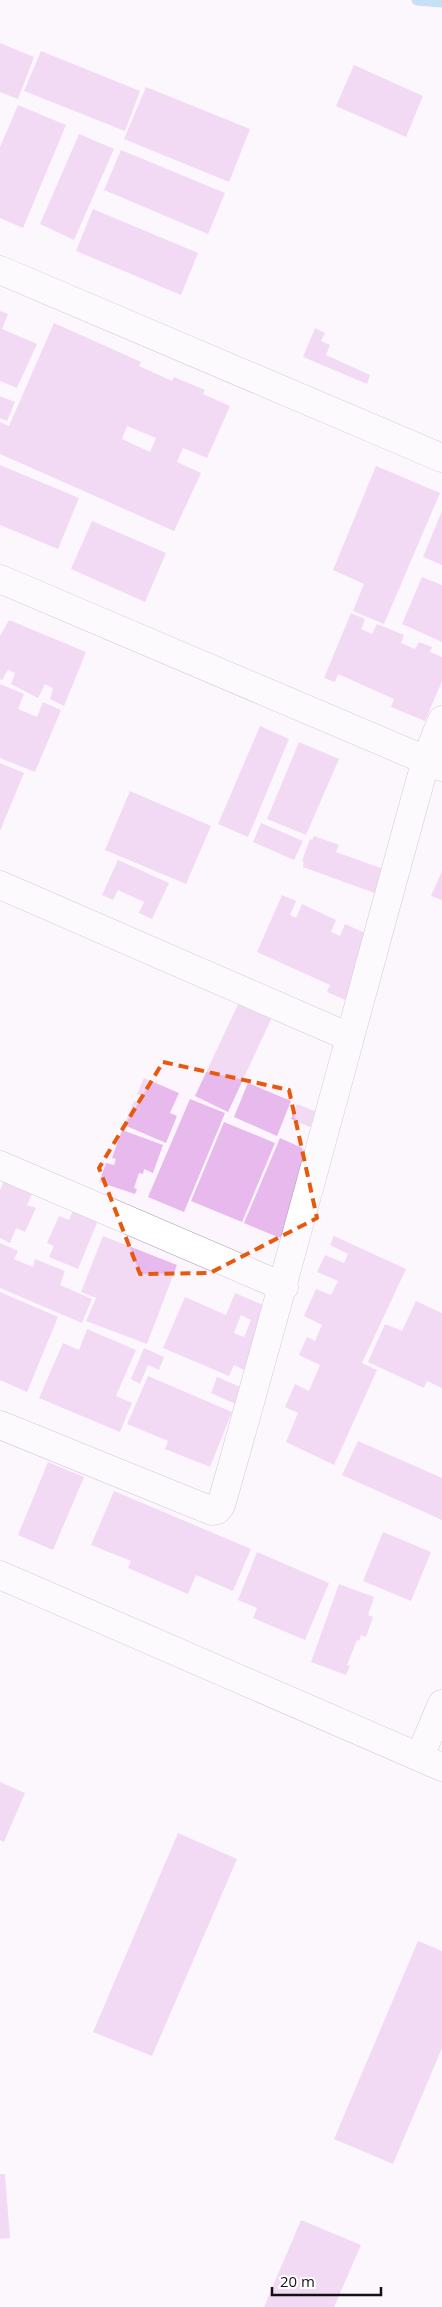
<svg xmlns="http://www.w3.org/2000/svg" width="442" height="2307" font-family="'Open Sans',sans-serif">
	<rect width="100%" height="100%" fill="#fcf5fd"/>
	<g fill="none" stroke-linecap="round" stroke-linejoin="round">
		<path stroke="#85c5eb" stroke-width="11" d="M417 0 442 2"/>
	</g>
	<path fill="#e7b9ec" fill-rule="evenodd" d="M0 43 34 57 18 99 0 92Z
		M41 51 140 91 125 131 24 91Z
		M354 65 423 96 406 137 336 106Z
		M146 87 250 129 229 182 124 139Z
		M18 105 66 125 23 228 0 218V147Z
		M79 134 114 149 74 240 40 224Z
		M121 150 225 193 208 234 104 190Z
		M93 209 198 253 181 295 76 251Z
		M0 311 8 314 2 329 37 344 17 388 0 381Z
		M54 323 141 362 139 366 172 381 174 377 205 390 203 394 230 406 207 458 183 448 177 462 201 473 174 531 0 454V422L9 426ZM127 426 156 438 150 452 122 439Z
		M315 328 325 333 321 341 330 345 326 355 370 375 367 384 303 357Z
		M0 396 15 402 7 421 0 418Z
		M0 465 79 498 58 549 0 525Z
		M376 466 440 493 384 624 353 611 364 584 333 570Z
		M442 511V565L423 557Z
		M92 521 166 553 145 602 71 569Z
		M422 577 442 585V642L402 624Z
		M351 613 365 619 361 629 372 634 377 624 404 635 401 643 415 649 419 642 432 647 430 652 442 657V681L425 721 391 707 394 699 338 674 335 682 324 678Z
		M9 620 86 652 64 706 50 699 53 688 45 684 38 698 11 684 15 673 8 670 2 680 0 679V636Z
		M0 684 24 694 18 709 37 717 43 702 61 710 35 772 0 758Z
		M260 726 289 739 248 837 218 824Z
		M299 742 339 759 306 835 267 819Z
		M0 763 24 773 0 831Z
		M130 791 211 826 186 884 105 850Z
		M261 823 303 841 294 860 253 842Z
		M314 836 339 845 336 852 389 871 380 895 303 867 304 862 302 861 310 839 312 840Z
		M118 860 169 883 152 919 139 913 144 902 118 890 113 900 102 895Z
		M442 871V900L431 896Z
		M282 895 296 901 290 915 296 918 302 904 336 920 331 932 340 936 345 924 372 936 355 1004 327 992 330 985 257 952Z
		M241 998 274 1013 228 1112 195 1096Z
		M144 1078 179 1093 170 1113 177 1116 166 1143 124 1125 134 1101 141 1103 143 1096 137 1094Z
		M248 1083 291 1101 277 1136 234 1117Z
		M190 1099 225 1113 184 1212 148 1197Z
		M297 1104 317 1112 310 1127 291 1119Z
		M224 1122 275 1143 242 1222 191 1201Z
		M122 1130 163 1145 153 1173 144 1169 143 1174 139 1173 134 1188 137 1189 135 1194 99 1182 106 1163 114 1165 116 1159 112 1158Z
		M280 1138 309 1151 285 1240 244 1223Z
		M6 1177 34 1189 27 1205 36 1208 25 1232 16 1228 10 1243 0 1238V1190Z
		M74 1208 99 1218 78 1269 49 1257 54 1246 47 1243 59 1216 69 1220Z
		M103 1236 177 1265 147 1344 86 1321 96 1298 81 1292Z
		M334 1236 406 1269 362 1363 377 1370 334 1465 286 1442 298 1413 285 1407 295 1384 309 1391 320 1365 299 1355 307 1337 315 1341 322 1325 304 1316 316 1289 331 1295 338 1281 317 1272 325 1255 344 1263 348 1254 330 1245Z
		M0 1243 18 1251 14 1259 33 1267 35 1259 65 1271 60 1285 92 1299 82 1323 0 1288Z
		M0 1292 58 1317 27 1392 0 1380Z
		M235 1293 270 1308 244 1370 234 1365 229 1376 163 1348 185 1297 226 1315ZM241 1315 251 1320 244 1337 234 1333Z
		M416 1301 442 1313V1388L427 1381 424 1388 368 1362 385 1324 402 1331Z
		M87 1329 136 1350 116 1396 132 1403 120 1432 39 1398 63 1343 79 1350Z
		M144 1348 164 1357 159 1370 148 1365 140 1384 131 1379Z
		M148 1376 232 1412 210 1467 165 1449 168 1441 127 1424Z
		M217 1377 248 1390 242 1407 211 1393Z
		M358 1441 442 1478V1520L342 1475Z
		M48 1462 84 1477 53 1550 18 1535Z
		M114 1491 251 1549 233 1591 196 1575 188 1594 128 1568 131 1561 91 1545Z
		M383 1532 431 1552 411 1601 363 1581Z
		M257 1552 329 1583 305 1640 253 1618 257 1608 238 1600Z
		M339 1584 374 1597 368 1615 373 1617 366 1637 361 1635 359 1641 357 1640 347 1665 350 1666 346 1675 311 1662Z
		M0 1782 25 1793 4 1842 0 1840Z
		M178 1833 237 1859 152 2056 93 2032Z
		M418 1941 442 1951V2048L393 2164 334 2139Z
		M0 2174H5L10 2238 0 2239Z
		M301 2220 361 2245 334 2307H264Z"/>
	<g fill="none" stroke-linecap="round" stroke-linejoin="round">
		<g stroke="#a596a7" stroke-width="29">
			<path id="minor" d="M0 270 442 458
				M0 579 442 767
				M0 885 349 1037
				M0 1165 284 1287
				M0 1425 212 1511 217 1510 221 1505C292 1257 357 1008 426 760L442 720
				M0 1575 442 1767
				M420 1756 442 1704"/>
		</g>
		<use href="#minor" stroke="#fff" stroke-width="28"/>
	</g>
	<path d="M0 0H442V2307H0ZM163 1062 289 1090 317 1218 210 1273 140 1274 99 1168Z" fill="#fcf5fd" fill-opacity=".55" fill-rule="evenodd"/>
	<path fill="none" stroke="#e8590c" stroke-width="4" stroke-dasharray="10 6" stroke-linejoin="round" d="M163 1062 289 1090 317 1218 210 1273 140 1274 99 1168Z"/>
	<path d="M272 2287v8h109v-8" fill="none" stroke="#161016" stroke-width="2.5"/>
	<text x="280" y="2287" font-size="15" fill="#161016" stroke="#ffffff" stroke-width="4" paint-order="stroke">20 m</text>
</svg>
